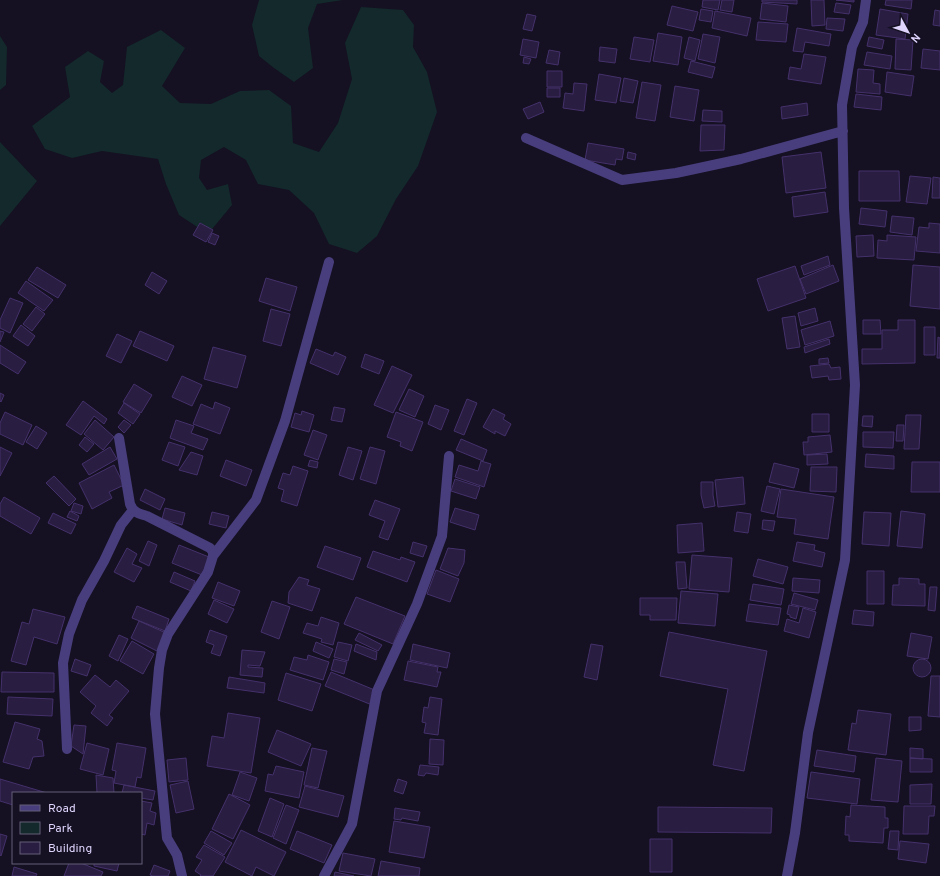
<svg xmlns="http://www.w3.org/2000/svg" width="940" height="876" font-family="Overpass,sans-serif">
	<rect width="100%" height="100%" fill="#151022"/>
	<path fill="#13292b" d="M259 0H343L317 4 308 28 313 68 294 82 274 68 259 56 252 25Z
		M361 7 403 10 414 25 413 47 427 72 437 112 418 166 396 199 377 236 357 253 329 244 314 213 289 190 258 184 246 160 224 147 201 160 199 178 207 190 228 184 232 205 208 234 179 215 166 184 158 159 102 151 72 158 45 149 32 126 70 97 65 67 88 51 104 61 100 82 112 93 123 85 127 47 161 30 185 48 162 86 180 103 211 104 240 91 269 90 291 106 293 143 319 152 338 123 352 79 345 43Z
		M0 36 7 47 6 85 0 90Z
		M0 142 37 181 0 226Z"/>
	<path fill="#291d41" stroke="#44316b" d="M703 0H720L718 10 702 7Z
		M722 0H734L732 12 720 10Z
		M762 0H797V4L762 2Z
		M811 0H824L825 25 812 26Z
		M836 0H854V2Z
		M886 0H912L911 9 885 5Z
		M762 3 788 6 786 22 760 19Z
		M836 3 851 5 849 14 834 12Z
		M672 6 698 12 693 31 667 25Z
		M701 9 713 11 711 22 699 20Z
		M880 9 908 14 905 39 876 35Z
		M935 10 940 11V26L933 25Z
		M715 11 751 18 747 36 712 28Z
		M527 14 536 16 532 31 523 29Z
		M827 18 845 19 843 31 826 29Z
		M758 22 788 24 786 42 756 40Z
		M797 28 831 34 829 46 805 42 803 52 793 51Z
		M658 33 682 37 678 65 653 61Z
		M703 34 720 37 715 63 698 59Z
		M634 37 654 40 650 62 630 59Z
		M689 37 700 40 695 61 684 58Z
		M869 37 884 40 882 49 867 46Z
		M523 39 539 42 536 58 520 55Z
		M896 39 913 40 911 70 895 69Z
		M600 47 617 49 615 63 599 61Z
		M923 49 940 51V70L921 68Z
		M549 50 560 52 558 65 546 63Z
		M867 52 892 56 890 69 864 65Z
		M804 54 826 57 821 84 788 79 790 67 801 69Z
		M524 57 531 59 529 64 523 63Z
		M691 61 715 67 712 78 688 72Z
		M858 69 874 70 873 83 880 84V94L856 92Z
		M547 71H562V87H547Z
		M887 72 914 76 911 96 885 92Z
		M599 74 621 78 616 103 595 100Z
		M624 78 638 81 633 103 620 101Z
		M642 82 661 85 655 121 636 118Z
		M574 83 587 84 584 111 563 108 565 93 573 94Z
		M675 86 699 90 694 121 670 117Z
		M547 88H560V97H547Z
		M856 94 882 97 881 110 854 107Z
		M540 102 544 112 528 119 523 109Z
		M807 103 808 115 782 119 781 107Z
		M703 110 722 111V122L702 121Z
		M701 125H725L724 150 700 151Z
		M588 143 624 149 622 160 616 159 615 165 585 160Z
		M628 152 636 154 635 160 627 158Z
		M821 152 826 188 786 193 782 157Z
		M859 171H899L900 201H859Z
		M910 176 931 178 927 204 906 202Z
		M933 177 940 178V198H932Z
		M825 192 828 212 794 217 792 197Z
		M861 208 887 211 885 227 859 224Z
		M892 216 914 218 912 235 890 232Z
		M200 223 213 230 206 242 193 235Z
		M929 223 940 224V253L916 251 919 227 929 228Z
		M212 233 219 236 215 245 208 242Z
		M873 235 874 256 857 257 856 236Z
		M887 235 916 237 914 260 877 258 878 240 887 241Z
		M828 256 830 265 804 275 801 266Z
		M833 265 839 281 806 294 800 279Z
		M913 265 940 267V309L910 306Z
		M795 266 806 298 768 311 757 279Z
		M37 267 66 285 58 298 28 280Z
		M152 272 167 281 159 294 145 285Z
		M266 278 297 287 290 311 259 301Z
		M26 281 53 300 44 311 18 293Z
		M10 298 23 303 10 333 0 328V320Z
		M36 307 45 314 32 331 23 324Z
		M815 308 818 321 801 326 798 313Z
		M271 309 290 314 281 346 263 341Z
		M795 316 800 347 787 349 782 318Z
		M863 320H880L881 334H863Z
		M898 320H915V363L862 364V349H882V330H898Z
		M830 321 834 336 805 345 801 330Z
		M21 325 35 336 28 346 13 336Z
		M924 327H935V355H924Z
		M0 331 4 332 0 342Z
		M140 331 174 346 167 361 133 346Z
		M117 334 132 341 121 363 106 356Z
		M938 337 940 338V358H937Z
		M829 339 830 344 805 353 804 347Z
		M0 345 26 362 18 374 0 363Z
		M213 347 246 356 237 388 204 379Z
		M316 349 333 356 335 352 346 357 338 375 310 363Z
		M365 354 384 361 379 374 361 367Z
		M828 358 829 363 819 364V359Z
		M829 364 831 368 840 367 841 379 829 380 828 376 812 378 810 366Z
		M392 366 412 375 393 413 374 405Z
		M182 376 202 385 192 406 172 397Z
		M134 384 152 395 141 413 123 402Z
		M409 389 424 396 415 417 399 410Z
		M0 393 4 395 1 402 0 401Z
		M467 399 477 403 464 435 454 431Z
		M83 401 107 419 104 424 94 416 81 435 66 425Z
		M215 402 230 408 220 434 193 424 201 404 213 409Z
		M124 403 140 414 133 424 118 413Z
		M435 405 449 410 441 430 428 424Z
		M334 407 345 409 342 422 331 420Z
		M493 409 505 415 503 419 511 424 505 436 495 431V434L483 427Z
		M302 411 314 415 309 432 291 427 295 413 301 415Z
		M5 412 32 425 23 445 0 434V423Z
		M396 412 423 422 412 451 400 446 401 442 387 437Z
		M812 414H829V432H812Z
		M906 415H921L919 449H904Z
		M863 416H873L872 427 862 426Z
		M95 420 114 437 103 450 84 434Z
		M124 420 131 425 124 433 118 427Z
		M176 420 194 426 191 433 208 439 203 450 170 438Z
		M897 425H904L903 441H896Z
		M36 426 47 433 37 449 26 442Z
		M313 430 327 435 318 460 304 455Z
		M863 432H894L893 448 863 447Z
		M830 435 832 452 804 455 803 442H808V437Z
		M85 437 94 444 87 452 79 445Z
		M461 439 487 450 483 461 456 450Z
		M169 442 185 447 178 466 162 460Z
		M0 447 12 453 0 476Z
		M110 447 117 459 89 475 82 464Z
		M348 447 362 451 353 480 339 475Z
		M370 447 385 451 376 484 360 479Z
		M191 452 203 456 197 475 179 470Z
		M827 454 828 464 807 465V455Z
		M866 454 894 456V469L865 467Z
		M226 460 252 470 246 486 220 476Z
		M310 460 318 462 317 468 308 466Z
		M481 461 491 464 484 487 455 477 459 465 478 471Z
		M912 462H940V492H911Z
		M774 463 799 469 794 488 769 482Z
		M114 465 124 485 109 492 112 498 92 509 79 483Z
		M293 466 308 471 297 506 281 501 284 490 278 488 283 473 290 475Z
		M811 467H837L836 492 810 491Z
		M54 476 76 499 69 506 46 483Z
		M743 477 745 504 718 507 715 480Z
		M455 479 480 487 476 499 451 491Z
		M701 482H713V495L715 506 704 508 701 495Z
		M767 486 780 489 774 514 761 511Z
		M145 489 165 499 160 510 140 500Z
		M781 489 834 497 828 539 794 534 796 519 777 517Z
		M4 497 40 518 31 534 0 516V504Z
		M375 500 400 509 388 540 379 537 385 521 369 515Z
		M74 503 83 506 81 514 71 511Z
		M165 508 185 513 182 525 162 519Z
		M455 508 479 515 475 530 450 522Z
		M70 511 79 516 77 521 67 517Z
		M901 511 925 514 922 548 897 546Z
		M212 512 229 516 226 528 209 524Z
		M737 512 751 514 748 533 734 531Z
		M864 512 891 513 889 546 862 544Z
		M53 513 76 524 71 534 48 523Z
		M763 520 775 521 773 531 762 529Z
		M702 523 704 551 678 553 677 525Z
		M148 541 157 545 149 566 139 561Z
		M413 542 427 546 423 557 410 553Z
		M797 542 815 545 814 550 825 553 822 567 793 561Z
		M179 545 209 557 202 575 172 563Z
		M325 546 361 558 353 580 317 567Z
		M127 548 137 554 132 564 142 568 134 582 114 572Z
		M448 548 465 550 464 563 458 576 440 569Z
		M373 551 400 560 401 557 415 562 407 582 367 567Z
		M692 555 732 558 729 592 689 589Z
		M758 559 788 567 783 584 753 576Z
		M676 562H685L687 588 678 589Z
		M436 570 459 579 450 602 427 594Z
		M867 571H884V604H867Z
		M174 572 195 581 191 591 170 582Z
		M299 577 309 580 307 585 320 589 312 611 288 603 289 592Z
		M793 578 820 580 819 593 792 591Z
		M899 578 919 579V584H925V606L892 605 893 585H899Z
		M218 582 240 591 234 606 212 598Z
		M753 584 784 589 781 605 750 600Z
		M930 587H937L935 611 928 610Z
		M681 591 718 594 715 626 678 623Z
		M794 593 818 600 815 610 791 604Z
		M356 597 405 616 393 644 344 624Z
		M640 598H677L676 620H650V615H640Z
		M214 600 234 609 227 623 208 614Z
		M272 601 290 607 279 639 261 632Z
		M749 604 781 608 778 625 746 621Z
		M789 605 799 607 796 619 790 617V615L787 614Z
		M137 606 169 619 165 631 132 618Z
		M803 608 816 612 809 638 784 631 787 619 799 623Z
		M33 609 65 617 57 644 34 637 26 665 11 661 22 622 29 624Z
		M854 610 874 612 873 626 852 624Z
		M321 617 339 623 333 645 321 642 322 639 303 633 307 623 318 626Z
		M139 621 166 633 157 651 131 638Z
		M210 630 227 636 220 656 211 653 214 645 206 642Z
		M669 632 767 651 744 771 713 765 728 689 660 676Z
		M359 633 382 645 378 651 355 640Z
		M911 633 932 637 928 659 907 656Z
		M119 635 128 639 118 661 109 656Z
		M132 641 154 654 143 674 120 661Z
		M316 642 333 649 329 658 313 651Z
		M338 642 352 645 348 661 334 657Z
		M356 644 377 652 376 660 354 651Z
		M413 644 450 653 447 668 410 660Z
		M591 644 603 646 597 680 584 677Z
		M242 650 265 652 260 666 248 665V667L263 668 262 677 240 675Z
		M308 655 329 662 323 680 290 670 294 657 307 660Z
		M913 668a9 9 0 1 1 18 0a9 9 0 1 1-18 0Z
		M75 659 91 665 87 676 71 671Z
		M334 659 347 662 344 674 331 670Z
		M408 661 438 667 437 672H441L437 687 404 680Z
		M2 672 54 673V692H1Z
		M331 672 377 691 372 705 325 686Z
		M286 673 321 684 312 711 278 700Z
		M95 675 110 687 116 680 129 691 109 715 113 718 107 726 91 713 96 706 80 692Z
		M931 676H940V717L928 716Z
		M229 677 265 683 264 693 227 688Z
		M8 697 53 699 52 716 7 714Z
		M430 697 442 699 438 735 424 733 426 723 422 722 424 707 428 708Z
		M858 710 891 714 886 755 848 750 852 723 856 724Z
		M228 713 260 718 251 773 207 766 212 736 224 738Z
		M909 717H921V730L909 731Z
		M15 722 40 729 37 739 42 741 44 756 33 757 29 769 3 762Z
		M74 725 86 726 83 754 71 746Z
		M277 730 311 744 301 766 268 752Z
		M430 739 444 740 443 765 429 764Z
		M87 743 109 749 103 775 80 769Z
		M117 743 146 748 141 778 137 777 135 787 114 783 116 771 112 770Z
		M312 748 327 751 318 788 304 785Z
		M910 748 923 749V759L910 758Z
		M817 750 856 756 854 772 814 766Z
		M186 758 188 780 169 782 167 760Z
		M876 758 902 761 898 802 871 800Z
		M910 758 932 759V772H910Z
		M420 765 439 767 438 775 426 773 424 776 418 775Z
		M276 766 304 772 299 798 265 791 268 774 273 775Z
		M240 772 257 778 249 801 232 795Z
		M811 772 860 779 857 804 807 798Z
		M96 775 113 778 114 793H97Z
		M0 779 47 793H13V805L0 801Z
		M398 779 407 782 403 794 394 791Z
		M188 781 194 809 176 813 170 785Z
		M932 784 931 804H910V785Z
		M124 785 155 791 153 800 141 798V793H122Z
		M305 786 344 796 338 817 299 807Z
		M229 794 250 805 233 839 212 829Z
		M270 798 284 804 272 837 258 831Z
		M141 801 152 803 150 811 156 813 154 825 147 823 145 835 141 834Z
		M286 805 299 810 286 844 273 838Z
		M851 805 885 807V818H888V828H884L883 843 849 841V835H845L846 816 850 817Z
		M904 806H935L934 816H929L928 834H903Z
		M658 807 772 808 771 833 658 832Z
		M395 808 420 812 418 821 402 818 401 820 394 819Z
		M394 821 430 827 424 858 389 852Z
		M241 830 286 852 274 876 256 867 252 876 225 862Z
		M211 831 232 843 224 855 204 843Z
		M297 831 332 845 324 863 290 849Z
		M890 831H899L898 850 888 849Z
		M0 834 7 836 1 856 0 855Z
		M650 839H672V872H650Z
		M900 841 929 844 926 863 898 859Z
		M204 845 225 857 213 876H200L201 875 195 871 202 860 196 857Z
		M343 853 375 859 371 876 339 871Z
		M381 861 420 868 419 876H378Z
		M69 863H81L103 872 101 876H64Z
		M94 863H119L117 871 94 866Z
		M154 865 170 871 168 876H153L150 875Z
		M14 867 37 874 36 876H12Z
		M335 872 354 876H334Z"/>
	<g fill="none" stroke-linecap="round" stroke-linejoin="round">
		<path stroke="#493e7d" stroke-width="10" d="M526 138 622 180 676 173 741 159 843 131
			M119 438 130 504C133 512 139 514 147 516L210 548 213 552V556L208 572 168 634 162 650 159 668 155 714 167 838 177 855 182 876
			M213 556 256 500 285 421 329 262
			M67 749 63 663 69 634 82 600 104 561 121 525 133 510
			M324 876 352 824 377 691 417 604 442 536 449 456
			M787 876 795 833 808 733 845 560 855 385 844 208 842 105 852 47 863 22 866 0"/>
	</g>
	<rect x="12" y="792" width="130" height="72" fill="#151022" stroke="#655e79"/>
	<rect x="20" y="805" width="20" height="6" fill="#493e7d" stroke="#655e79"/>
	<text x="48" y="812" font-size="12" fill="#ded4fc">Road</text>
	<rect x="20" y="822" width="20" height="12" fill="#13292b" stroke="#655e79"/>
	<text x="48" y="832" font-size="12" fill="#ded4fc">Park</text>
	<rect x="20" y="842" width="20" height="12" fill="#291d41" stroke="#655e79"/>
	<text x="48" y="852" font-size="12" fill="#ded4fc">Building</text>
	<g transform="translate(908 32) rotate(130)" stroke="#151022" stroke-width="3" paint-order="stroke">
	<path d="M0-3L7 15L0 10L-7 15Z" fill="#ded4fc"/>
	<text y="-6" font-size="11" font-weight="bold" text-anchor="middle" fill="#ded4fc">N</text>
	</g>
</svg>
